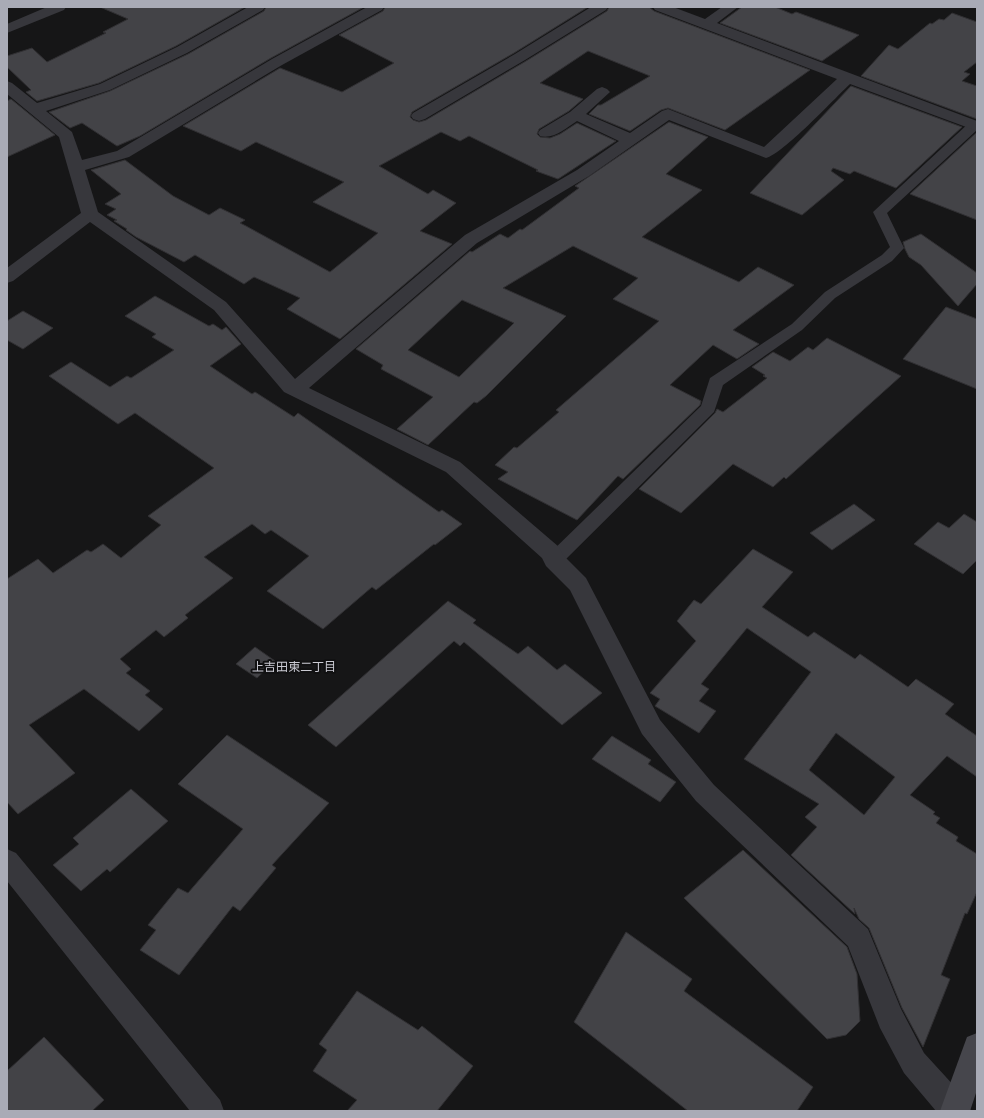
<svg xmlns="http://www.w3.org/2000/svg" width="984" height="1118" font-family="'Titillium Web','Noto Sans JP',sans-serif">
	<rect width="100%" height="100%" fill="#161617"/>
	<path fill="#434347" stroke="#313033" fill-rule="evenodd" d="M100 7H245L176 46 99 83 37 101 26 92 31 90 7 67V56L32 48 47 62 106 33 103 32 128 19Z
		M266 7H364L271 58 140 136 117 146 82 123 70 128 49 112 110 91 188 54 264 11Z
		M385 7H588L514 53 412 112 410 117 413 120 419 122 426 120 526 61 607 11 609 7H649L654 11 810 70 725 130 668 108 661 110 630 131 589 114 598 105H601L650 76 588 51 540 83 583 99 569 111 539 129 537 134 540 137 550 138 560 134 577 123 616 141 558 179 536 171 538 170 469 136 460 141 441 132 379 166 428 194 433 190 456 203 420 231 452 244 340 339 287 309 300 298 254 277 244 284 195 255 184 262 136 237 126 230 127 229 114 221 117 220 107 215 116 209 105 204 121 194 91 170 125 160 173 196 209 215 220 208 245 220 240 223 246 226 330 272 378 233 313 202 344 182 256 142 241 151 183 126 280 68 342 92 394 63 339 35 383 11Z
		M742 7H775L792 14 796 12 859 35 822 61 720 23Z
		M952 13 977 22V62L964 72 970 74 962 81 977 86V119L861 76 889 45 898 49 930 23 932 24 939 19 944 20Z
		M851 86 962 127 896 188 854 171 850 174 833 168 831 171 844 180 802 215 750 193Z
		M11 99 55 135 7 157V101Z
		M669 122 708 137 666 174 702 190 642 237 739 282 758 267 794 285 733 330 759 344 737 359 713 345 670 385 701 401 700 405 623 479 618 476 577 520 498 479 508 472 495 465 514 447 517 448 559 412 556 410 659 321 613 299 638 278 573 246 503 288 566 316 486 396 477 403 474 402 428 445 397 429 433 397 381 369 383 365 356 349 470 251 472 252 500 234 508 238 520 229 522 230 579 188 575 186ZM462 300 514 323 459 377 408 350Z
		M977 132V220L910 194Z
		M921 234 977 273V284L958 306 921 265 909 257 905 249 903 242Z
		M155 296 209 326 213 324 222 330 226 327 241 344 210 366 252 394 255 392 294 417 298 413 439 512 442 510 462 524 435 545 434 544 376 590 372 587 323 629 267 591 309 556 271 530 265 534 252 524 204 557 233 578 185 615 188 618 164 637 156 630 120 659 131 669 126 673 150 691 145 695 163 709 139 731 84 689 29 725 75 773 18 814 7 802V579L38 559 53 573 87 550 91 552 103 544 121 558 161 525 148 516 214 468 135 413 118 424 49 376 71 362 110 387 127 376 131 378 174 350 152 337 156 334 125 316Z
		M946 307 977 319V389L903 359Z
		M23 311 53 328 23 349 7 340V321Z
		M827 338 901 376 786 479 784 477 773 487 733 464 681 513 639 489 715 413 717 409 723 412 767 378 763 376 765 375 752 367 773 352 790 361 808 347 813 350Z
		M854 504 875 520 832 550 810 533Z
		M964 514 977 522V560L963 574 914 544 938 522 949 528Z
		M753 549 793 572 762 607 808 637 814 632 855 659 860 654 908 687 916 679 954 704 945 714 977 736V777L947 756 910 795 935 812 933 814 940 818 936 823 958 837 956 841 977 854V892L967 914 965 913 941 975 950 979 923 1047 902 1008 869 928 859 919 854 908 855 914 791 855 817 827 805 817 819 804 744 759 811 672 747 628 701 684 709 689 699 701 716 711 699 733 655 706 660 699 650 693 696 641 677 621 694 600 701 604ZM836 733 895 777 864 815 809 770Z
		M448 601 476 620 473 623 518 654 528 646 557 670 565 664 602 693 562 725 464 642 460 646 454 641 336 747 308 725Z
		M255 647 275 661 257 678 236 664Z
		M227 735 329 803 272 865 276 868 240 911 233 906 179 975 140 950 156 930 148 925 178 888 188 893 243 829 178 784Z
		M612 736 651 760 648 764 676 782 660 802 592 759Z
		M131 789 168 821 110 872 107 869 81 891 53 865 79 844 73 838Z
		M743 850 847 947 857 974 860 1021 846 1035 827 1039 684 898Z
		M626 932 692 979 684 991 813 1087 797 1111H688L574 1022Z
		M357 991 418 1030 422 1026 473 1066 437 1111H347L357 1100 313 1071 327 1050 319 1044Z
		M44 1037 104 1100 92 1111H7V1071Z"/>
	<g fill="none" stroke-linecap="round" stroke-linejoin="round">
		<path fill="#37373c" fill-rule="evenodd" d="M975 121 977 122V130L887 213 904 248 892 261 835 298 802 330 723 385 714 412 560 565 554 567 548 565 545 560 548 555 701 406 710 378 792 324 825 292 882 255 890 247 873 212 970 122Z"/>
		<path fill="#37373c" fill-rule="evenodd" d="M47 7H66L64 10 7 33V24Z
			M248 7H265L263 10 187 53 110 90 46 111 72 132 82 160 117 151 272 59 367 7H384L382 10 282 65 129 157 85 170 98 212 226 302 295 379 465 235 577 170 619 141 577 121C566 128 553 140 540 136L538 133 540 130 570 112 597 89 602 87 607 89 610 92 586 114 630 133 662 111 668 109 764 147 837 79 655 10 653 7H673L705 19 722 7H738L717 23 977 121V131L850 84C834 99 783 154 766 158L669 120 589 176 477 243 309 388 460 462 559 547 563 555 586 578 660 720 714 785 868 929 901 1009 924 1053 967 1100 971 1111H936L904 1073 880 1028 848 946 696 801 642 734 570 590 546 566 542 558 446 472 284 392 214 310 90 222 13 281 7 283V268L81 213 59 137 7 94V81L12 83 37 103 100 84 177 47Z
			M591 7H608L606 10 525 60 425 119 419 121 413 119 411 116 413 113 515 54Z
			M7 849 16 853 220 1100 224 1111H190L7 881Z"/>
		<path fill="#46464c" fill-rule="evenodd" d="M977 1033V1090L970 1111H940L967 1037Z"/>
	</g>
	<g text-anchor="middle" stroke-width="4" stroke-linejoin="round" paint-order="stroke">
		<g font-size="12" fill="#cacad2" stroke="#111112">
			<text x="294" y="671">上吉田東二丁目</text>
		</g>
	</g>
	<rect width="984" height="1118" fill="none" stroke="#a9abb6" stroke-width="16"/>
</svg>
